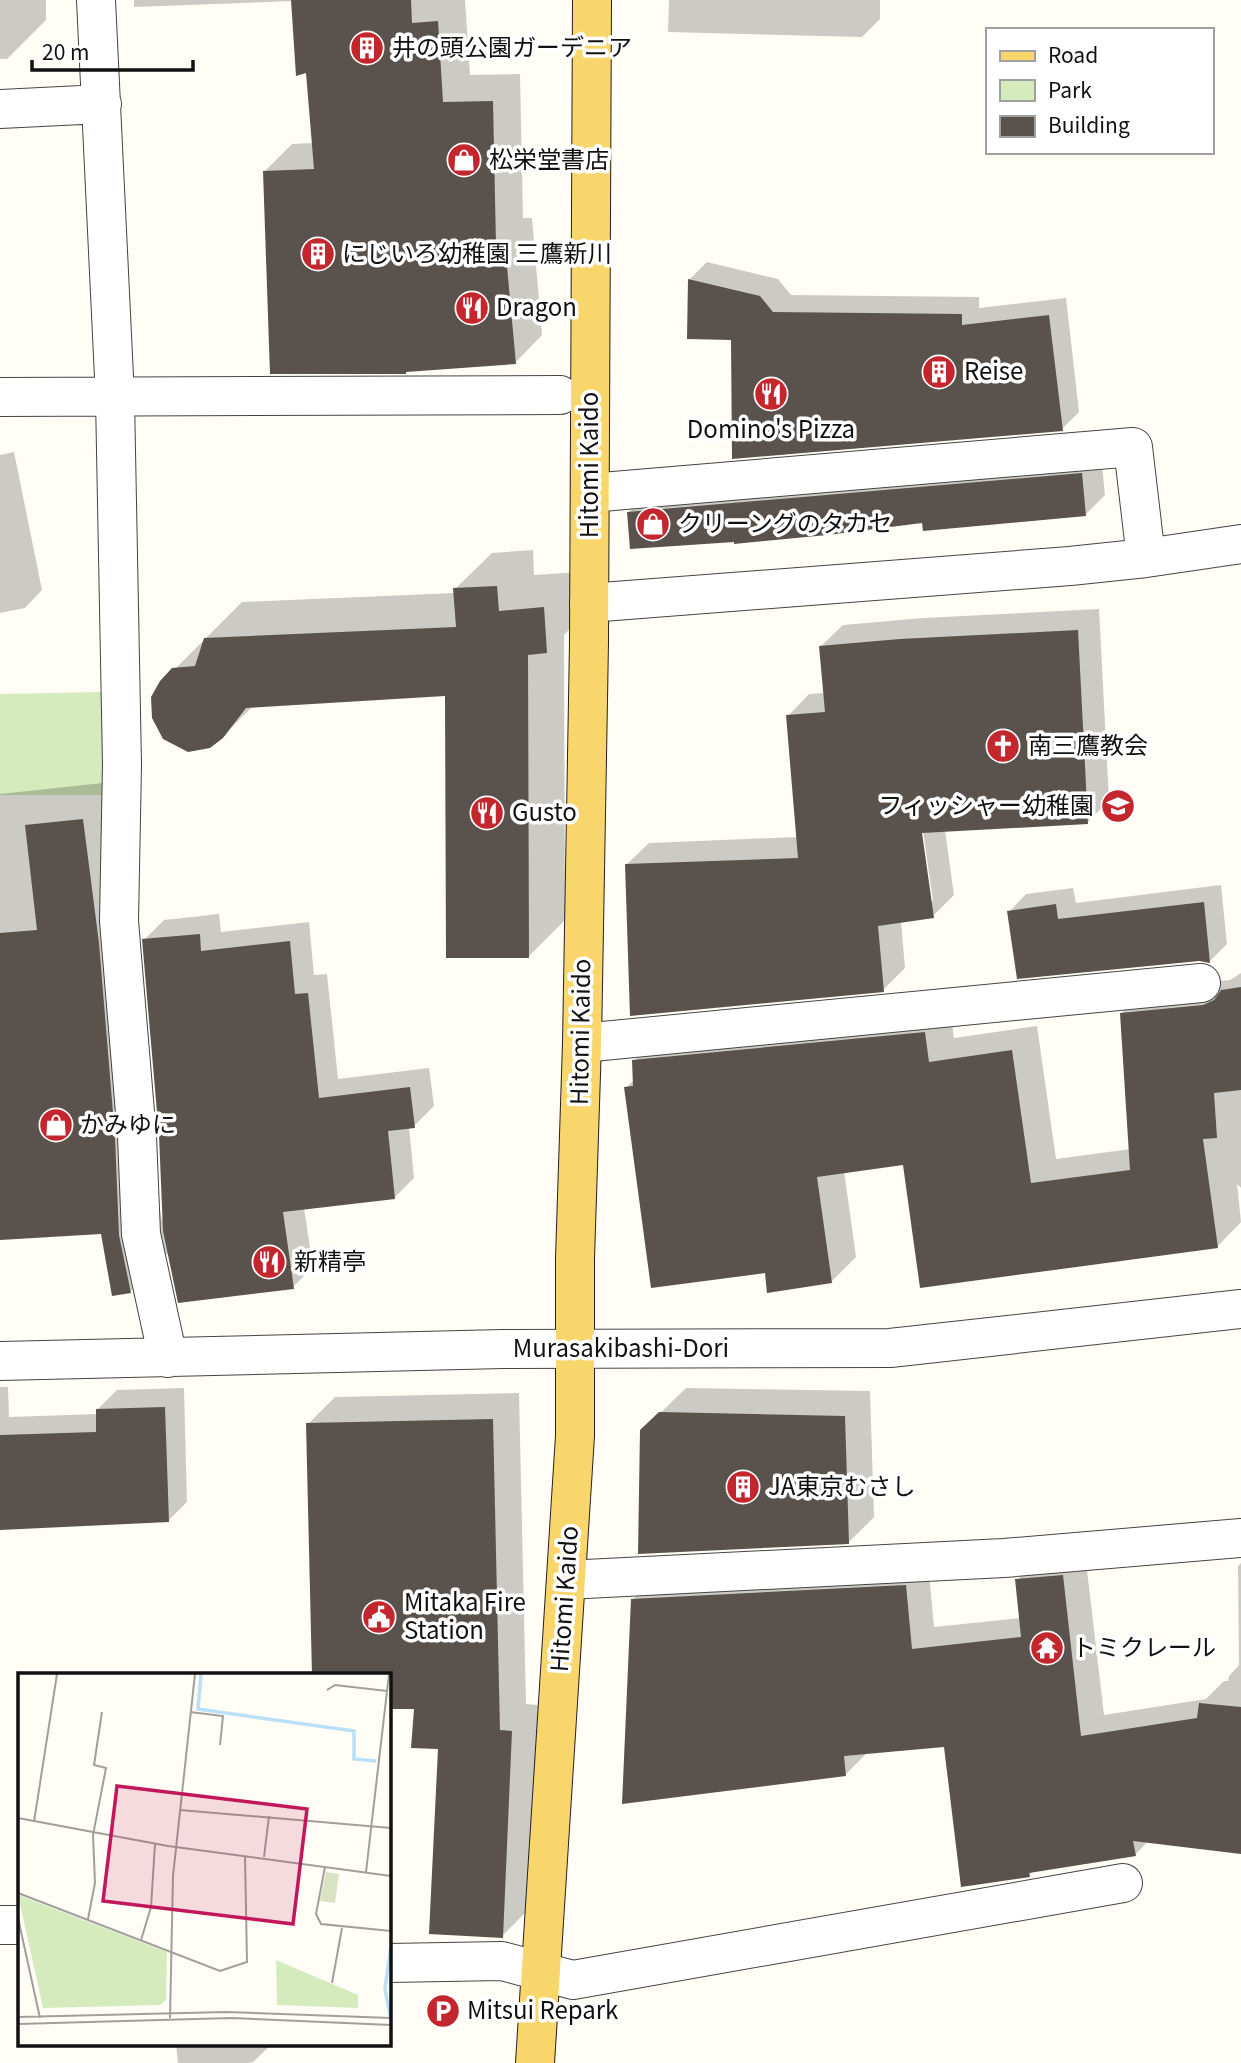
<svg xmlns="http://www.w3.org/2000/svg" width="1241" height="2063" font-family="Georgia,'Noto Sans JP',serif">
	<rect width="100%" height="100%" fill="#fffdf5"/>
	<path fill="#d5ebbd" d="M101 692 105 795H0V694Z"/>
	<path fill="#0003" fill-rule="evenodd" d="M0 0H46V20L7 59H0Z
		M134 0H465L470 75 520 74 523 218H532L542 335 515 363 264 172 292 144 313 143 308 70 293 1 134 7Z
		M669 0H880V19L862 37 668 32Z
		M707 262 778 279 791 295 979 297V308L1066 298 1079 412 1062 429 733 338 689 280Z
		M14 452 42 590 25 608 0 613V455Z
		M1101 455 1105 495 1086 514 923 521 629 512 648 493Z
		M533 550 534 575 579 572 583 615 564 635 565 920 529 956 447 694 253 706 222 737 162 682 242 602 455 593V589L492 553Z
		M1099 609 1109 800 1088 822 945 830 954 895 933 916 901 921 905 968 883 990 627 864 649 843 798 837 788 716 809 694 825 693 821 646 843 625 923 618ZM919 824H922L933 901H929Z
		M121 781 157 1196 162 1220H164L161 1135 144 940 164 920 219 914 221 932 309 922 314 975 327 974 338 1079 429 1068 434 1106 414 1126 409 1127 414 1178 394 1198 304 1208 313 1267 293 1287 169 1252 131 1291 103 1232 0 1238V794Z
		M1221 885 1227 944 1210 961 1009 912 1026 894 1073 888 1076 903Z
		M1241 973V1188L1237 1184 1241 1222 1217 1247 905 1163 844 1171 856 1257 831 1282 766 1271 626 1088 634 1080V1061L659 1036 950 1008 954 1038 1037 1026 1056 1159 1131 1149 1121 1014 1147 988 1230 980Z
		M0 1387H8L9 1417 98 1414V1409L117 1390 184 1388 187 1502 168 1521 0 1527Z
		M686 1388 870 1391 874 1517 849 1542 642 1431Z
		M519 1393 526 1704 538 1705 529 1909 502 1936 439 1748 416 1707 388 1674 308 1424 335 1397Z
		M1085 1553 1104 1715 1206 1699 1224 1681H1228L1229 1676 1239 1665 1238 1566 1241 1563V1852L1148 1841 1135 1855 1034 1870 1029 1876 946 1745 868 1752 846 1774 633 1599 656 1576 928 1563 934 1627 1021 1618 1017 1580 1039 1557Z
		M176 2044H272L253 2062 248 2063H178Z"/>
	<path fill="#5a524d" d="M291 0H411L412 23 438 21 443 102 493 101 496 245H505L516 364 406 372V374H270L263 171 314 169 306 73 296 76Z
		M688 279 760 296 773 312 962 314V325L1049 315 1063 431 732 459 731 340 687 339Z
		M1082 473 1086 516 923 531 922 523 827 535 734 544V542L630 549 627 512Z
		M497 586 499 611 544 607 547 653 528 655 529 958H446L445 696 246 708 223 738 210 748 188 752 163 739 152 718 151 697 160 681 172 668 195 666 204 638 456 627 453 588Z
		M1078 630 1088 824 922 833 934 918 878 926 884 992 630 1016 625 864 798 858 786 715 825 712 819 646 900 639Z
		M83 819 99 943 115 1137 119 1235 131 1293 112 1296 101 1234 0 1240V933L37 930 25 825Z
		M1204 902 1210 963 1199 961 1017 979 1007 911 1056 904 1058 919Z
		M200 934 201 951 290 941 295 994 308 993 319 1098 410 1087 415 1128 388 1131 395 1199 283 1212 294 1289 178 1303 163 1231 159 1135 142 939Z
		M1241 987V1090L1214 1093 1217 1138 1203 1139 1218 1248 920 1288 903 1165 817 1177 832 1283 767 1293 765 1273 651 1288 624 1087 633 1086 632 1060 925 1032 929 1062 1012 1050 1031 1183 1130 1170 1120 1013 1203 1005 1214 1000 1221 990Z
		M165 1407 169 1522 0 1530V1435L96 1432V1409Z
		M659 1412 845 1416 849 1544 638 1554 640 1430Z
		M493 1419 500 1730 512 1731 503 1938 429 1934 438 1749 411 1748 414 1709H388V1675H312L306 1423Z
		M1063 1575 1081 1736 1197 1718 1199 1703 1241 1707V1854L1133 1841 1136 1856 1029 1873 1030 1877 961 1887 944 1747 844 1756 846 1776 622 1804 631 1599 906 1585 912 1649 1021 1637 1015 1579Z"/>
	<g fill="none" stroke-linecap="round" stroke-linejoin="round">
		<g stroke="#444" stroke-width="40">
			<path id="minor" d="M96 0 115 398 122 765 119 921 137 1136 141 1234 168 1358
				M0 109 102 104
				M0 397 560 395
				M590 493 1133 447 1146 558
				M589 603 1070 566 1146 558 1241 544
				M582 1043 1201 983
				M0 1361 503 1349 890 1348 1241 1309
				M566 1580 1004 1558 1241 1538
				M0 1925H19
				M388 1963 502 1961 573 1980 1123 1883"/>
		</g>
		<g stroke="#222" stroke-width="40">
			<path id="major" d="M535 2063 575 1436V1258L582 1043 589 642 592 0"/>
		</g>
		<use href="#minor" stroke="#fff" stroke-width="38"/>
		<use href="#major" stroke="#f9d66b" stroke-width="38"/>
	</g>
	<defs>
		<g id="building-disc" transform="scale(1.75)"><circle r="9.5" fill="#c4262e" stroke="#fff"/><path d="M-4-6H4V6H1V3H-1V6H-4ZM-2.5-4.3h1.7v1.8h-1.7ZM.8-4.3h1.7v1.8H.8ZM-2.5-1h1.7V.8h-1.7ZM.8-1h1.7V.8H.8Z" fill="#fff"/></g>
		<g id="shop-disc" transform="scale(1.75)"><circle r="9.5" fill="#c4262e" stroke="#fff"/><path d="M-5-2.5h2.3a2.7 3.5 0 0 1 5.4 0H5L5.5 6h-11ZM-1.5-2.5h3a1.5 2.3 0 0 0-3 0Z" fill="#fff"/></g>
		<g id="restaurant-disc" transform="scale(1.75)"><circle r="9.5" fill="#c4262e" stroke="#fff"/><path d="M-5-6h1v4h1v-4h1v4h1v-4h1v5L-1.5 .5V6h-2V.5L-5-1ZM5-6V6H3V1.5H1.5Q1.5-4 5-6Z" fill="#fff"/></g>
		<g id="church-disc" transform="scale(1.75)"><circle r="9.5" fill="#c4262e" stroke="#fff"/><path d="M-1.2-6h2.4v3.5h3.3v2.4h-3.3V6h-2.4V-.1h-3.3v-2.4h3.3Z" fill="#fff"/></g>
		<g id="school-disc" transform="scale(1.75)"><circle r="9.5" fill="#c4262e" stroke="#fff"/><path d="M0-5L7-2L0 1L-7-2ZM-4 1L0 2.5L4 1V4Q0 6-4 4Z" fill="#fff"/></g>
		<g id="civic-disc" transform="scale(1.75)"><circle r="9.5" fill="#c4262e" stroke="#fff"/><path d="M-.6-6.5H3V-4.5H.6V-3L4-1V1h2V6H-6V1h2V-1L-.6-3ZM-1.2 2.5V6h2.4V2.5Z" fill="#fff"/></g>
		<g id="temple-disc" transform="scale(1.75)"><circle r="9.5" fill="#c4262e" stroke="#fff"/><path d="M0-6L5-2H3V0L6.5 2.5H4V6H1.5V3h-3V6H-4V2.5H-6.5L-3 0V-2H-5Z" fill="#fff"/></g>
		<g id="parking-disc" transform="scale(1.75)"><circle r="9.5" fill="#c4262e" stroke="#fff"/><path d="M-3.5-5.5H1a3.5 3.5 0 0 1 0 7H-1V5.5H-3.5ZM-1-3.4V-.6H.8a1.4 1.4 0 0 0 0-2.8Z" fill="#fff"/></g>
	</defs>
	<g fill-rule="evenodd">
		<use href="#building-disc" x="367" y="48"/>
		<use href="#shop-disc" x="464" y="160"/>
		<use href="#building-disc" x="318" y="254"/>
		<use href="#restaurant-disc" x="472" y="308"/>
		<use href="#building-disc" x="939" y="372"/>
		<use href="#restaurant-disc" x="771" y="394"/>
		<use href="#shop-disc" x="653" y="524"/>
		<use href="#church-disc" x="1003" y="746"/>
		<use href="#school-disc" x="1118" y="806"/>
		<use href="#restaurant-disc" x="487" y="813"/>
		<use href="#shop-disc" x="56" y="1125"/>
		<use href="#restaurant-disc" x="269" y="1262"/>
		<use href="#building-disc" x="743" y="1487"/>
		<use href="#civic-disc" x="379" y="1617"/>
		<use href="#temple-disc" x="1047" y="1648"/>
		<use href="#parking-disc" x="443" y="2011"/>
	</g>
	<g text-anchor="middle" stroke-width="7" stroke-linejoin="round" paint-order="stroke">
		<g font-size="24" fill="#111" stroke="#fff" text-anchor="start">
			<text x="392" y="56">井の頭公園ガーデニア</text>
			<text x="489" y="168">松栄堂書店</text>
			<text x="342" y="262">にじいろ幼稚園 三鷹新川</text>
			<text x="496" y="316">Dragon</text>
			<text x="964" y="380">Reise</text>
			<text x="771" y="438" text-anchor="middle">Domino's Pizza</text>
			<text x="678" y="532">クリーングのタカセ</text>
			<text x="1028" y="754">南三鷹教会</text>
			<text x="1094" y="814" text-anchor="end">フィッシャー幼稚園</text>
			<text x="512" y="821">Gusto</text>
			<text x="80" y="1133">かみゆに</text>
			<text x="294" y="1270">新精亭</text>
			<text x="768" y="1495">JA東京むさし</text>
			<text x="404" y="1611">Mitaka Fire<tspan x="404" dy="28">Station</tspan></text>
			<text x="1072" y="1656">トミクレール</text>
			<text x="467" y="2019">Mitsui Repark</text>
		</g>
		<g font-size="24" fill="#111" stroke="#fff">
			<text transform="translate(590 465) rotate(-90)" y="8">Hitomi Kaido</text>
			<text transform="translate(581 1032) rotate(-89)" y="8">Hitomi Kaido</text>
			<text x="621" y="1357">Murasakibashi-Dori</text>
			<text transform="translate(565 1599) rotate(-86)" y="8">Hitomi Kaido</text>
		</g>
	</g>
	<g transform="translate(18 1673)">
		<rect width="373" height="373" fill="#fffdf5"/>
		<path d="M0 222 149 279 148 327 142 332 25 335ZM258 287 340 322V335L259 332Z" fill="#d5ebbd"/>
		<path d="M308 199 321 201 317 230 302 228Z" fill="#d9e3c4"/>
		<path fill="none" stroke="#b9e0f7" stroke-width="3.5" d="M183 1 180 36 336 58V86L358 88M373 273 367 316 373 347"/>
		<path fill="none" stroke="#a09f9a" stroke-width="2" d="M309 17 317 12 369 18M172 39 205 43 202 72M162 137 373 155M0 145 150 173 373 203M16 149 39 1M246 184 251 143M307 194 298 241 303 251 373 258M348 199 371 1M0 220 202 298 229 289 227 184M0 245 22 345M70 246 77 210 75 162 88 95 76 92 84 39M123 267 133 234 137 171M314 310 324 255M0 344 208 339 373 345M152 345 155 203 177 1M0 351 213 345 373 352"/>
		<path fill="#c2185b" fill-opacity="0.15" stroke="#c2185b" stroke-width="3.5" d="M99 113 289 136 275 251 85 228Z"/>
		<rect width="373" height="373" fill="none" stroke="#111" stroke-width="3.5"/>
	</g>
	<rect x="986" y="28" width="228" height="126" fill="#ffffff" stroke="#a0a0a0" stroke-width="2"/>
	<rect x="1000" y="51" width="35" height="10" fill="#f9d66b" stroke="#a0a0a0" stroke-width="2"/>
	<text x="1048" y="63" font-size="21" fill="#111111">Road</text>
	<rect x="1000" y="80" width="35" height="21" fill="#d5ebbd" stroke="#a0a0a0" stroke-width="2"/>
	<text x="1048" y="98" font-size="21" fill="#111111">Park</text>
	<rect x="1000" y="116" width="35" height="21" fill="#5a524d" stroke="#a0a0a0" stroke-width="2"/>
	<text x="1048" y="133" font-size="21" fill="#111111">Building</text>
	<path d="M32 60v10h161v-10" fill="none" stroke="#111111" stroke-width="3.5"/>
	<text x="42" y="60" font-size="21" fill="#111111" stroke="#ffffff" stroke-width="5" paint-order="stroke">20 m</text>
</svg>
